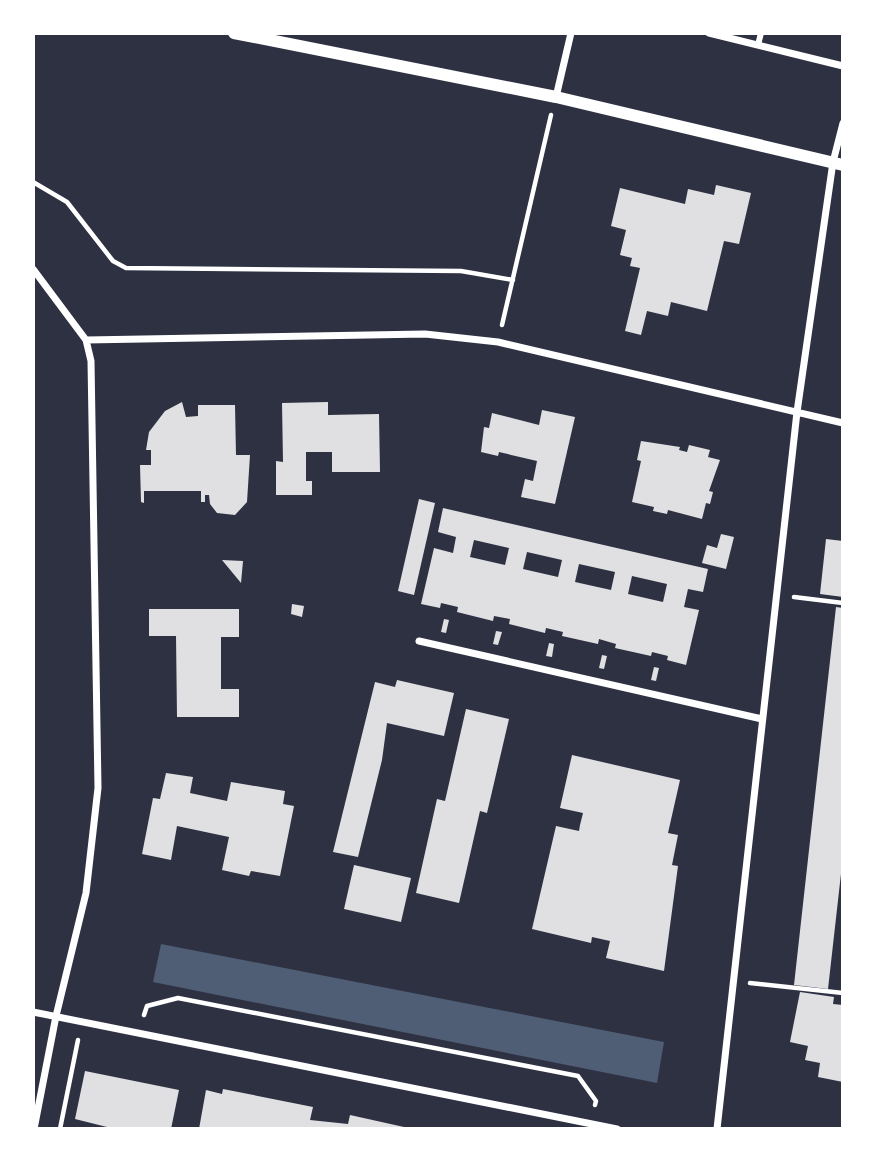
<svg xmlns="http://www.w3.org/2000/svg" width="876" height="1162" font-family="Commissioner,sans-serif">
	<rect width="100%" height="100%" fill="#2d3142"/>
	<path fill="#4f5d75" d="M161 944 664 1042 657 1083 153 982Z"/>
	<path fill="#e0e0e3" fill-rule="evenodd" d="M716 185 751 193 739 244 724 241 707 311 671 302 668 316 647 311 641 335 625 331 640 268 630 266 632 258 620 255 626 230 611 226 620 188 685 204 688 189 714 195Z
		M182 402 186 417 198 416V405H235L236 455H250L247 502 235 515 217 513 210 504 209 495H205V502H201V491H144V503L141 502 140 465H151V450H146L149 432 165 411Z
		M328 402V415L379 414 380 472H332V452H306V481H312V495H276V461L283 462 282 403Z
		M542 410 575 417 555 504 521 497 525 479 533 481 537 461 499 452 498 456 481 452 484 427 489 428 492 413 539 425Z
		M641 441 680 447 679 450 687 452 689 445 710 450 708 457 720 460 709 491 713 492 710 504 706 503 702 519 668 510 667 514 653 511 654 507 632 502 641 461 637 460Z
		M419 499 435 503 414 595 398 591Z
		M443 508 708 569 703 592 688 589 684 607 699 610 686 665 667 660 668 656 652 652 651 656 615 648 616 644 599 639 598 644 562 636 563 632 546 628 545 633 509 624 510 619 494 616 493 621 457 612 458 607 441 603 440 608 421 604 434 548 453 553 456 537 438 532ZM474 540 509 548 505 565 470 557ZM527 552 562 560 558 577 523 569ZM579 564 615 572 611 590 575 582ZM632 576 667 584 663 602 628 594Z
		M721 534 734 537 726 569 702 563 707 545 717 548Z
		M826 539 843 541V597L820 594Z
		M222 560 243 561 241 583Z
		M292 604 304 606 302 617 291 614Z
		M836 607 843 608V856L828 989 794 985Z
		M149 609H239V637H221V689H239V717H177L176 636H149Z
		M444 619 449 620 446 633 441 632Z
		M496 631 502 632 498 645 493 644Z
		M549 643 554 644 552 657 546 656Z
		M602 655 607 656 604 669 599 668Z
		M654 667 659 668 656 681 651 680Z
		M397 680 454 693 444 736 387 723 382 760 358 857 333 852 375 682 395 687Z
		M466 709 509 719 487 813 480 811 459 903 416 893 437 799 445 801Z
		M572 755 680 780 668 833 678 835 672 865 678 866 664 971 606 958 610 941 592 937 591 943 532 929 556 826 579 831 580 825 583 813 560 808Z
		M166 773 193 777 190 793 227 801 231 782 285 791 283 804 294 806 280 876 251 871 249 876 222 870 229 837 177 826 171 860 142 854 153 798 160 799Z
		M354 865 411 878 401 922 344 909Z
		M800 992 834 997 833 1004 843 1005V1082L818 1077 820 1063 805 1060 808 1046 790 1042Z
		M85 1071 179 1090 171 1129H115L75 1119Z
		M223 1089 313 1107 310 1120 348 1124 350 1115 413 1129H199L206 1090 222 1094Z"/>
	<g fill="none" stroke-linecap="round" stroke-linejoin="round">
		<path stroke="#fff" stroke-width="4.5" d="M33 182 67 202 113 261 126 268 461 271 513 280
			M502 325 551 115
			M794 597 843 603
			M750 983 843 993
			M144 1015 147 1006 178 998 578 1076 596 1101 595 1105
			M60 1129 78 1040"/>
		<path stroke="#fff" stroke-width="6" d="M758 45 761 33"/>
		<path stroke="#fff" stroke-width="7" d="M709 33 843 66
			M556 97 571 33
			M33 269 86 340 91 361 98 788 86 893 56 1016 34 1129
			M86 340 425 334 498 342 843 423
			M419 641 762 719
			M33 1012 617 1129
			M717 1129 797 412 833 162 843 123"/>
		<path stroke="#fff" stroke-width="12" d="M234 33 556 97 843 165"/>
	</g>
	<rect width="876" height="1162" fill="none" stroke="#ffffff" stroke-width="70"/>
</svg>
